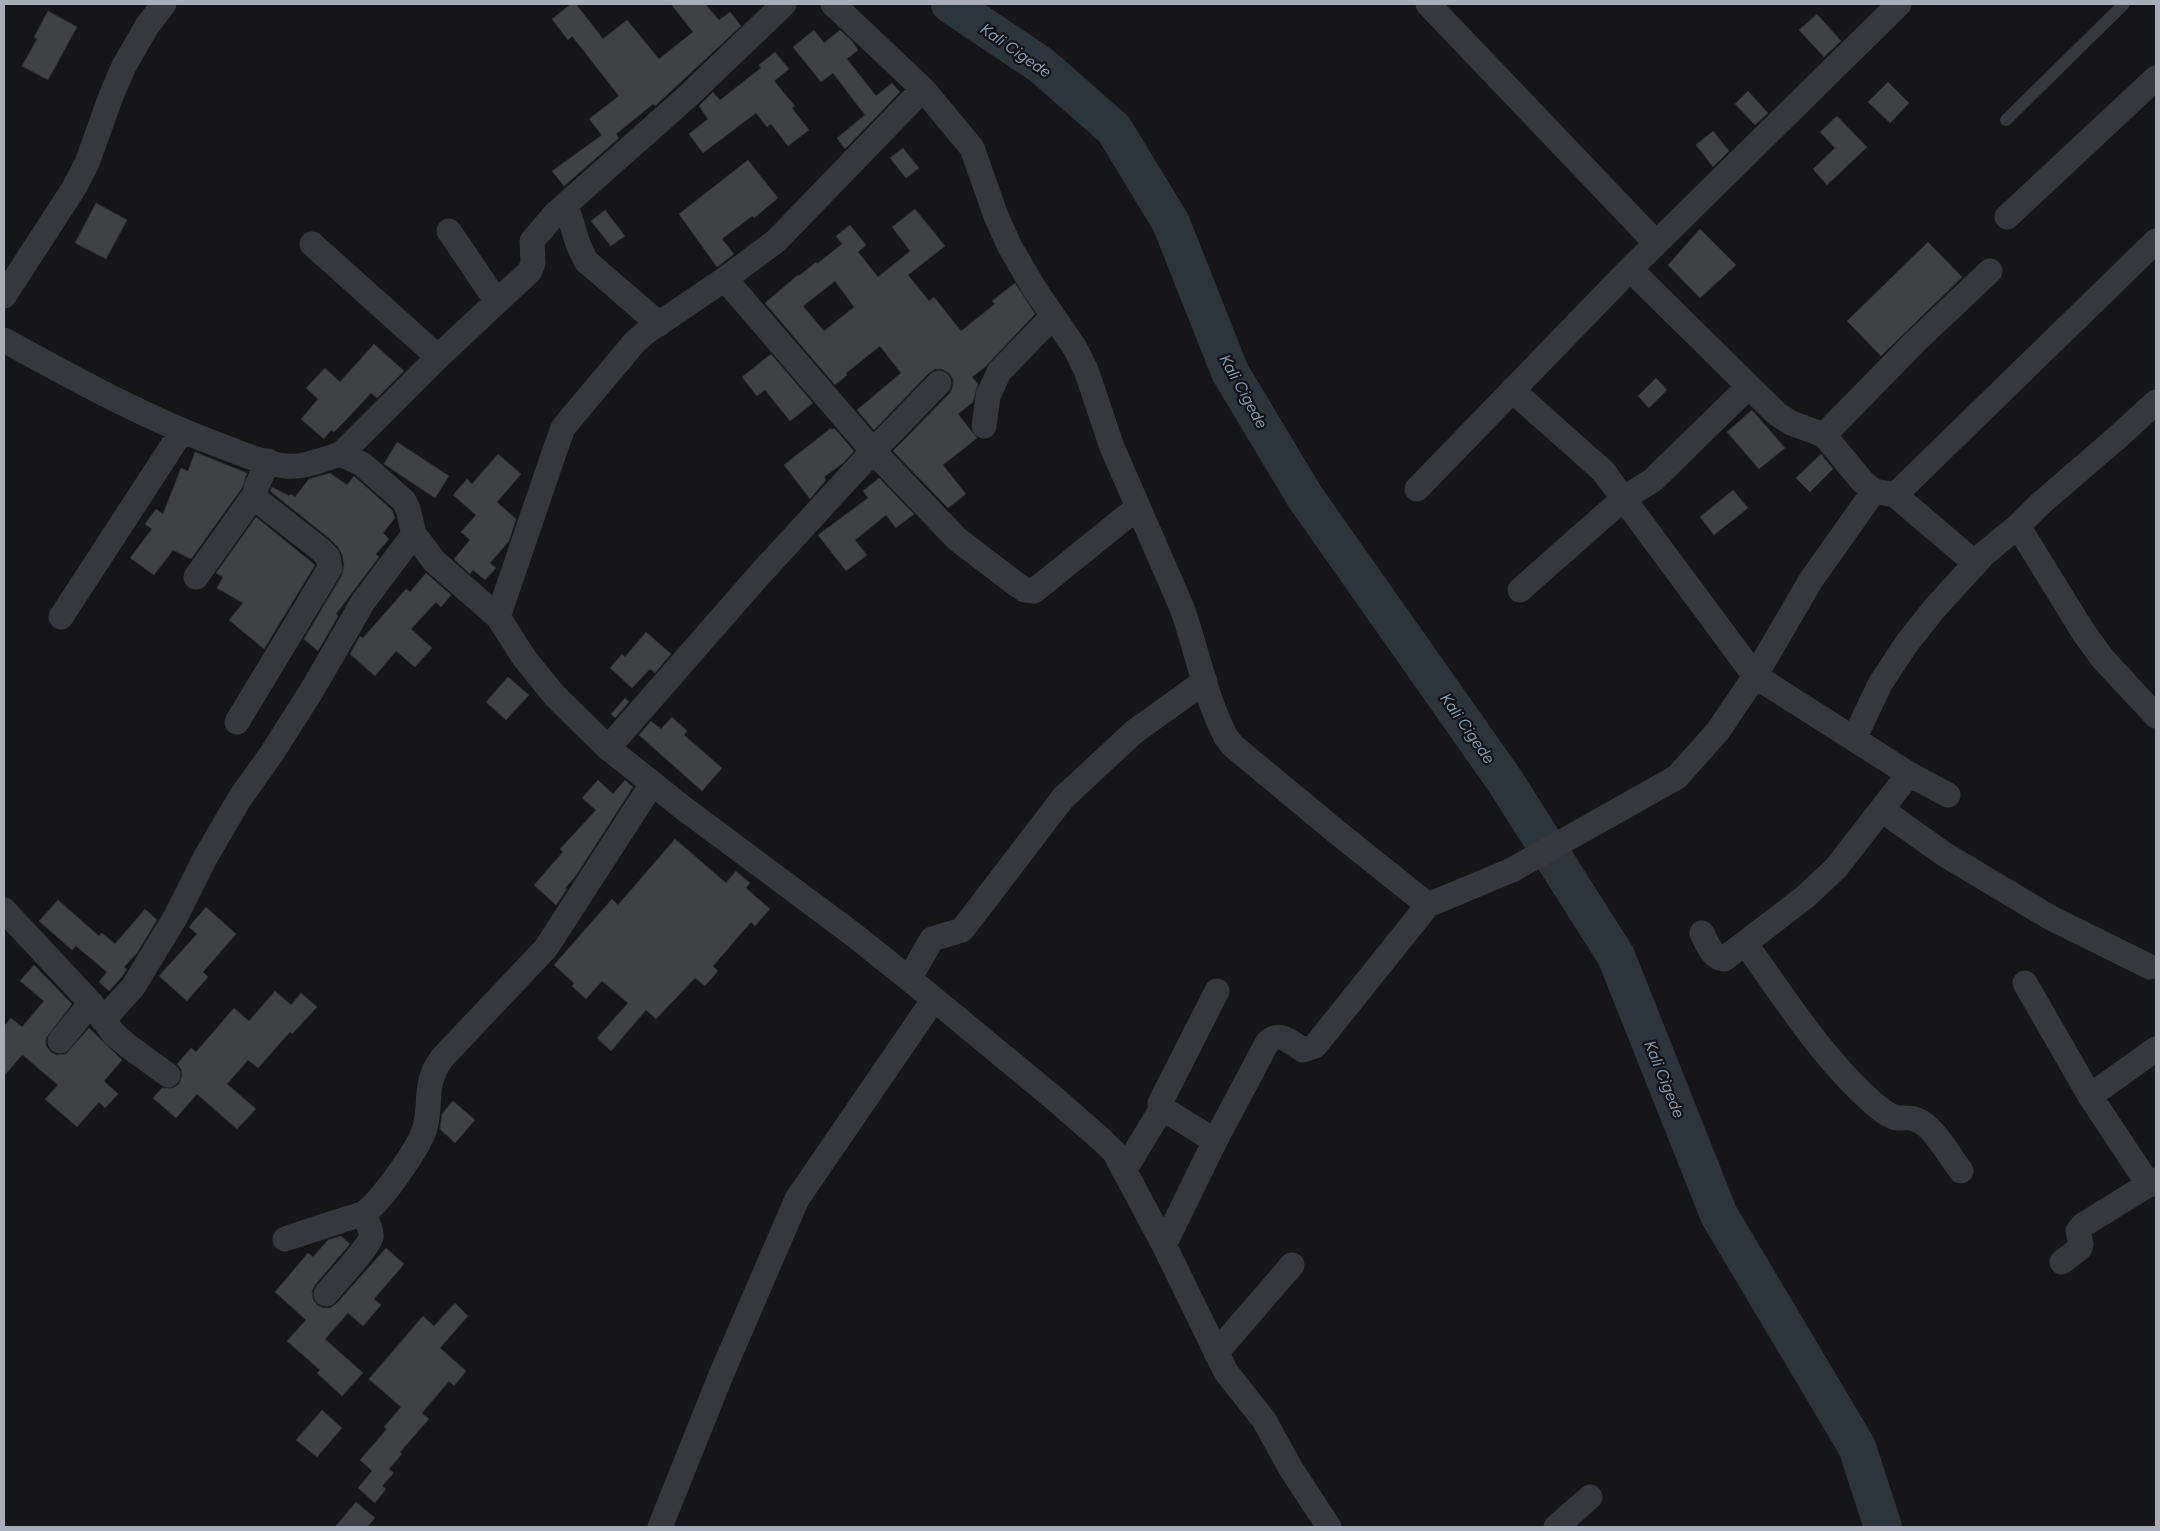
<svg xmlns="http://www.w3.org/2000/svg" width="2160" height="1531" font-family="Figtree,sans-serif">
	<rect width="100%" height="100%" fill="#161618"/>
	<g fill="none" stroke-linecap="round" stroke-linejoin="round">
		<path stroke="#2c353c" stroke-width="38" d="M950 4 1041 65 1114 129 1171 223 1230 372 1305 497 1505 781 1616 956 1719 1215 1857 1447 1883 1527"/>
	</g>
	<path fill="#404145" stroke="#303034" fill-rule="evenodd" d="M571 4H576L603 39 627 20 659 59 693 32 671 4H705L719 20 730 12 741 26 655 106 653 104 616 134 619 138 564 186 552 171 602 135 589 119 619 96 572 36 568 40 552 19Z
		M48 11 77 27 48 80 22 66 37 39 34 37Z
		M1817 14 1841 41 1824 57 1799 30Z
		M814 30 824 43 840 30 852 41 858 50 847 59 876 96 892 83 900 92 845 149 837 138 865 115 833 73 821 82 793 47Z
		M775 52 789 69 774 81 795 106 792 108 809 130 788 146 771 124 767 127 756 113 703 153 689 134 708 119 699 106 713 92 720 100 761 68 759 65Z
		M1888 82 1909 103 1890 123 1868 102Z
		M1748 91 1768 113 1755 125 1735 104Z
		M1837 116 1867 147 1827 185 1813 169 1835 148 1820 132Z
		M1713 131 1729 151 1713 167 1696 145Z
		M903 148 919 168 906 178 890 158Z
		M748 160 778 198 754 218 752 216 722 239 734 254 717 267 679 214Z
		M96 203 127 220 106 259 75 243Z
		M915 209 945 246 908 275 929 301 934 297 961 331 995 304 992 301 1015 283 1035 314 985 367 972 377 978 384 973 402 958 414 977 438 943 465 966 494 948 508 893 451 950 393 953 386V379L949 373 942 369H935L929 373 874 430 857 410 901 373 880 346 846 373 847 375 835 385 765 303 798 275 799 276 816 262 817 264 842 244 836 236 850 225 866 245 858 252 878 277 910 251 892 227ZM835 281 854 307 824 331 803 306Z
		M605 210 625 236 611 246 591 221Z
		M1700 229 1736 265 1700 298 1668 265Z
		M1928 242 1962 277 1881 356 1847 321Z
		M374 344 404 371 377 398 371 393 344 422 334 432 331 430 324 439 301 419 318 399 306 388 325 368 340 382Z
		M771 354 813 403 790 421 765 390 757 396 742 377Z
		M1656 378 1667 390 1649 408 1638 396Z
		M1752 410 1785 448 1759 469 1727 432Z
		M831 428 832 430 834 428 854 451 843 463 824 477 826 480 810 499 784 465Z
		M397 442 449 476 435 498 384 464Z
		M195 452 247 473 242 488 191 559 173 550 154 575 130 558 152 529 145 524 156 509 163 514 181 468 188 471Z
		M498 454 521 474 497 502 516 519 509 541 490 563 496 568 485 580 473 570 470 574 454 559 470 540 461 532 476 515 453 495 467 479 472 484Z
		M1821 454 1833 469 1810 492 1796 478Z
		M330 473 347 485 354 476 392 510 395 518 383 533 389 539 376 554 379 557 336 614 338 616 318 651 304 639 342 575 344 565 342 554 338 547 330 539 270 491 272 487 289 496 291 494 295 497 309 479Z
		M879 478 914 514 896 528 886 515 855 540 867 555 846 571 818 535 868 498 863 491Z
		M1733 490 1748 508 1714 535 1700 517Z
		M256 517 315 565 264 649 229 620 243 603 217 588 223 577 216 573Z
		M426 573 451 595 441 607 436 602 411 629 432 648 415 667 396 651 375 676 350 654 360 636 363 638 406 589 410 592Z
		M646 632 671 654 655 673 650 669 632 688 610 668 622 654 625 657Z
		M508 677 529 695 506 720 486 702Z
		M625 698 629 702 615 718 611 714Z
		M672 717 687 731 684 735 722 768 702 791 639 735 651 721 661 729Z
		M598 780 613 794 625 780 633 787 575 877 565 888 567 889 556 905 534 885 563 852 560 849 596 810 582 798Z
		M675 839 726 883 736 871 750 883 746 888 770 909 755 926 751 922 713 966 718 971 705 986 695 978 656 1019 646 1010 611 1051 597 1038 628 1003 602 981 586 999 572 986 574 983 554 965 612 899 618 905Z
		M58 900 99 936 102 933 115 944 145 909 157 920 137 953 124 967 127 969 121 978 109 991 99 982 107 972 76 946 72 950 39 921Z
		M206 907 236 934 203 972 208 977 187 1001 159 976 197 934 189 927Z
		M34 965 72 1004 46 1038V1046L51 1052 57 1055 66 1054 89 1028 122 1060 104 1081 118 1094 105 1108 99 1102 77 1127 45 1099 58 1085 24 1056 22 1055 4 1076V1026L11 1018 22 1027 44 1001 20 981Z
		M275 991 291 1005 301 993 317 1007 292 1034 290 1032 258 1068 248 1060 227 1084 256 1109 237 1129 197 1094 176 1118 153 1098 162 1088H173L179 1084 182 1076 181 1069 177 1064 191 1048 196 1052 234 1008 249 1021Z
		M453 1101 475 1120 455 1143 440 1129 442 1114Z
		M341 1236 350 1244 315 1285 312 1291 313 1299 317 1305 323 1308H330L337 1303 386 1248 404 1264 374 1299 381 1305 363 1326 348 1313 325 1339 363 1373 342 1396 317 1373 320 1370 287 1341 306 1320 275 1292 308 1253 313 1257 328 1240Z
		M455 1303 468 1316 440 1348 466 1371 454 1386 449 1381 422 1413 429 1419 400 1452 402 1454 389 1469 394 1473 382 1486 386 1489 375 1503 358 1488 372 1471 360 1460 387 1429 384 1427 401 1407 369 1379 423 1316 434 1326Z
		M322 1410 342 1428 317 1457 296 1440Z
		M356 1502 375 1518 367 1527H335Z"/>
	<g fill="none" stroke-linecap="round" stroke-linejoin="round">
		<path stroke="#37383d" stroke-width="12" d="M2006 120 2124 4"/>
		<path stroke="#37383d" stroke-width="25" d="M833 4 923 89 972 148 996 216 1010 247 1034 288 1075 348 1086 370 1112 447 1182 608C1197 650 1205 697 1226 737L1233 746 1338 833 1428 905
			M1428 4 1656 243
			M566 205 578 244 586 261 659 324
			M2007 217 2156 78
			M449 231 497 302
			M312 244 438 357
			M1630 269 1777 414 1791 423 1824 435 1862 481 1874 491 1895 495 2156 241
			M4 296 74 188 87 163 111 96 124 66 147 26 164 4
			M4 340C75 379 147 419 224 447 243 454 265 464 286 466 305 468 323 459 341 454L362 464 404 501 408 509 414 534 434 561 498 617 525 659 555 696 608 748 682 807 854 935 934 999 1055 1099 1103 1141 1115 1153 1164 1245 1226 1372 1264 1420 1291 1469 1329 1527
			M939 383 873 451 957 539 1016 584 1025 590 1034 591 1138 507
			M1512 390 1603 471 1755 676 1909 774 1836 868 1805 897 1724 959C1712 958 1707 943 1702 933
			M984 426 988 396 999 372 1053 316
			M1824 435 1917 340 1990 271
			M341 454 438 357 530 271 533 263 532 241 555 214 687 97 784 4
			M1417 489 1630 269 1899 4
			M1895 495 1975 563
			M2018 526 2084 633 2103 659 2156 716
			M196 577 255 494
			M1520 590 1623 499 1653 480 1748 387
			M61 617 182 431
			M498 617 555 450 563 428 571 418 634 343 645 333 725 279 776 241 923 89
			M237 722 330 568 328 557 321 550 256 499V488L268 461
			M1854 739 1880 684 1907 643 1934 609 1984 554 2018 526 2040 504 2120 435 2156 402
			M608 748 761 573 873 451 725 279
			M1909 774 1948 795
			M1882 810 1944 854 2051 918 2150 967
			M4 910 91 1003 114 1034 128 1046 168 1075
			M1745 943C1785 998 1821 1057 1873 1103 1880 1109 1889 1117 1899 1118 1905 1118 1911 1117 1917 1120 1934 1126 1950 1157 1961 1171
			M909 979 932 939 962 930 1063 798 1134 732 1205 681
			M2025 983 2090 1096 2149 1185
			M103 1020 133 987 175 918 205 858 240 798 272 753 312 690 363 602 414 534
			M60 1041 91 1003
			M2090 1096 2156 1049
			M1215 1141 1162 1108 1160 1103 1217 991
			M1124 1171 1162 1108
			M285 1239C303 1233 321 1227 340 1221 347 1218 355 1217 362 1214 378 1207 420 1146 425 1128 432 1100 423 1084 442 1058L546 948 652 784
			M1164 1245 1215 1141 1267 1043C1280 1030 1290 1042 1303 1050L1315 1046 1428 905 1512 870 1677 777 1718 731 1755 676 1811 580 1874 491
			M2062 1262 2080 1248 2081 1244 2078 1231 2083 1225 2156 1180
			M326 1294C335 1283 368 1248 371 1237 372 1229 366 1220 363 1214
			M1216 1353 1292 1265
			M660 1527 721 1375 797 1199 934 999
			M1556 1527 1590 1497"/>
	</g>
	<g text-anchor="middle" stroke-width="4.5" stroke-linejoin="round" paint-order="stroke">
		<g font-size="16" font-style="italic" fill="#7f9bb3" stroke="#111113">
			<text transform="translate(1016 50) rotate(35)" y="6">Kali Cigede</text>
			<text transform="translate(1244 391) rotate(61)" y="6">Kali Cigede</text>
			<text transform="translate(1468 728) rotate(55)" y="6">Kali Cigede</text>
			<text transform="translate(1665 1079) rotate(68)" y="6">Kali Cigede</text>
		</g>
	</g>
	<rect width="2160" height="1531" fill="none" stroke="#a8adb8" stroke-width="10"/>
</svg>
